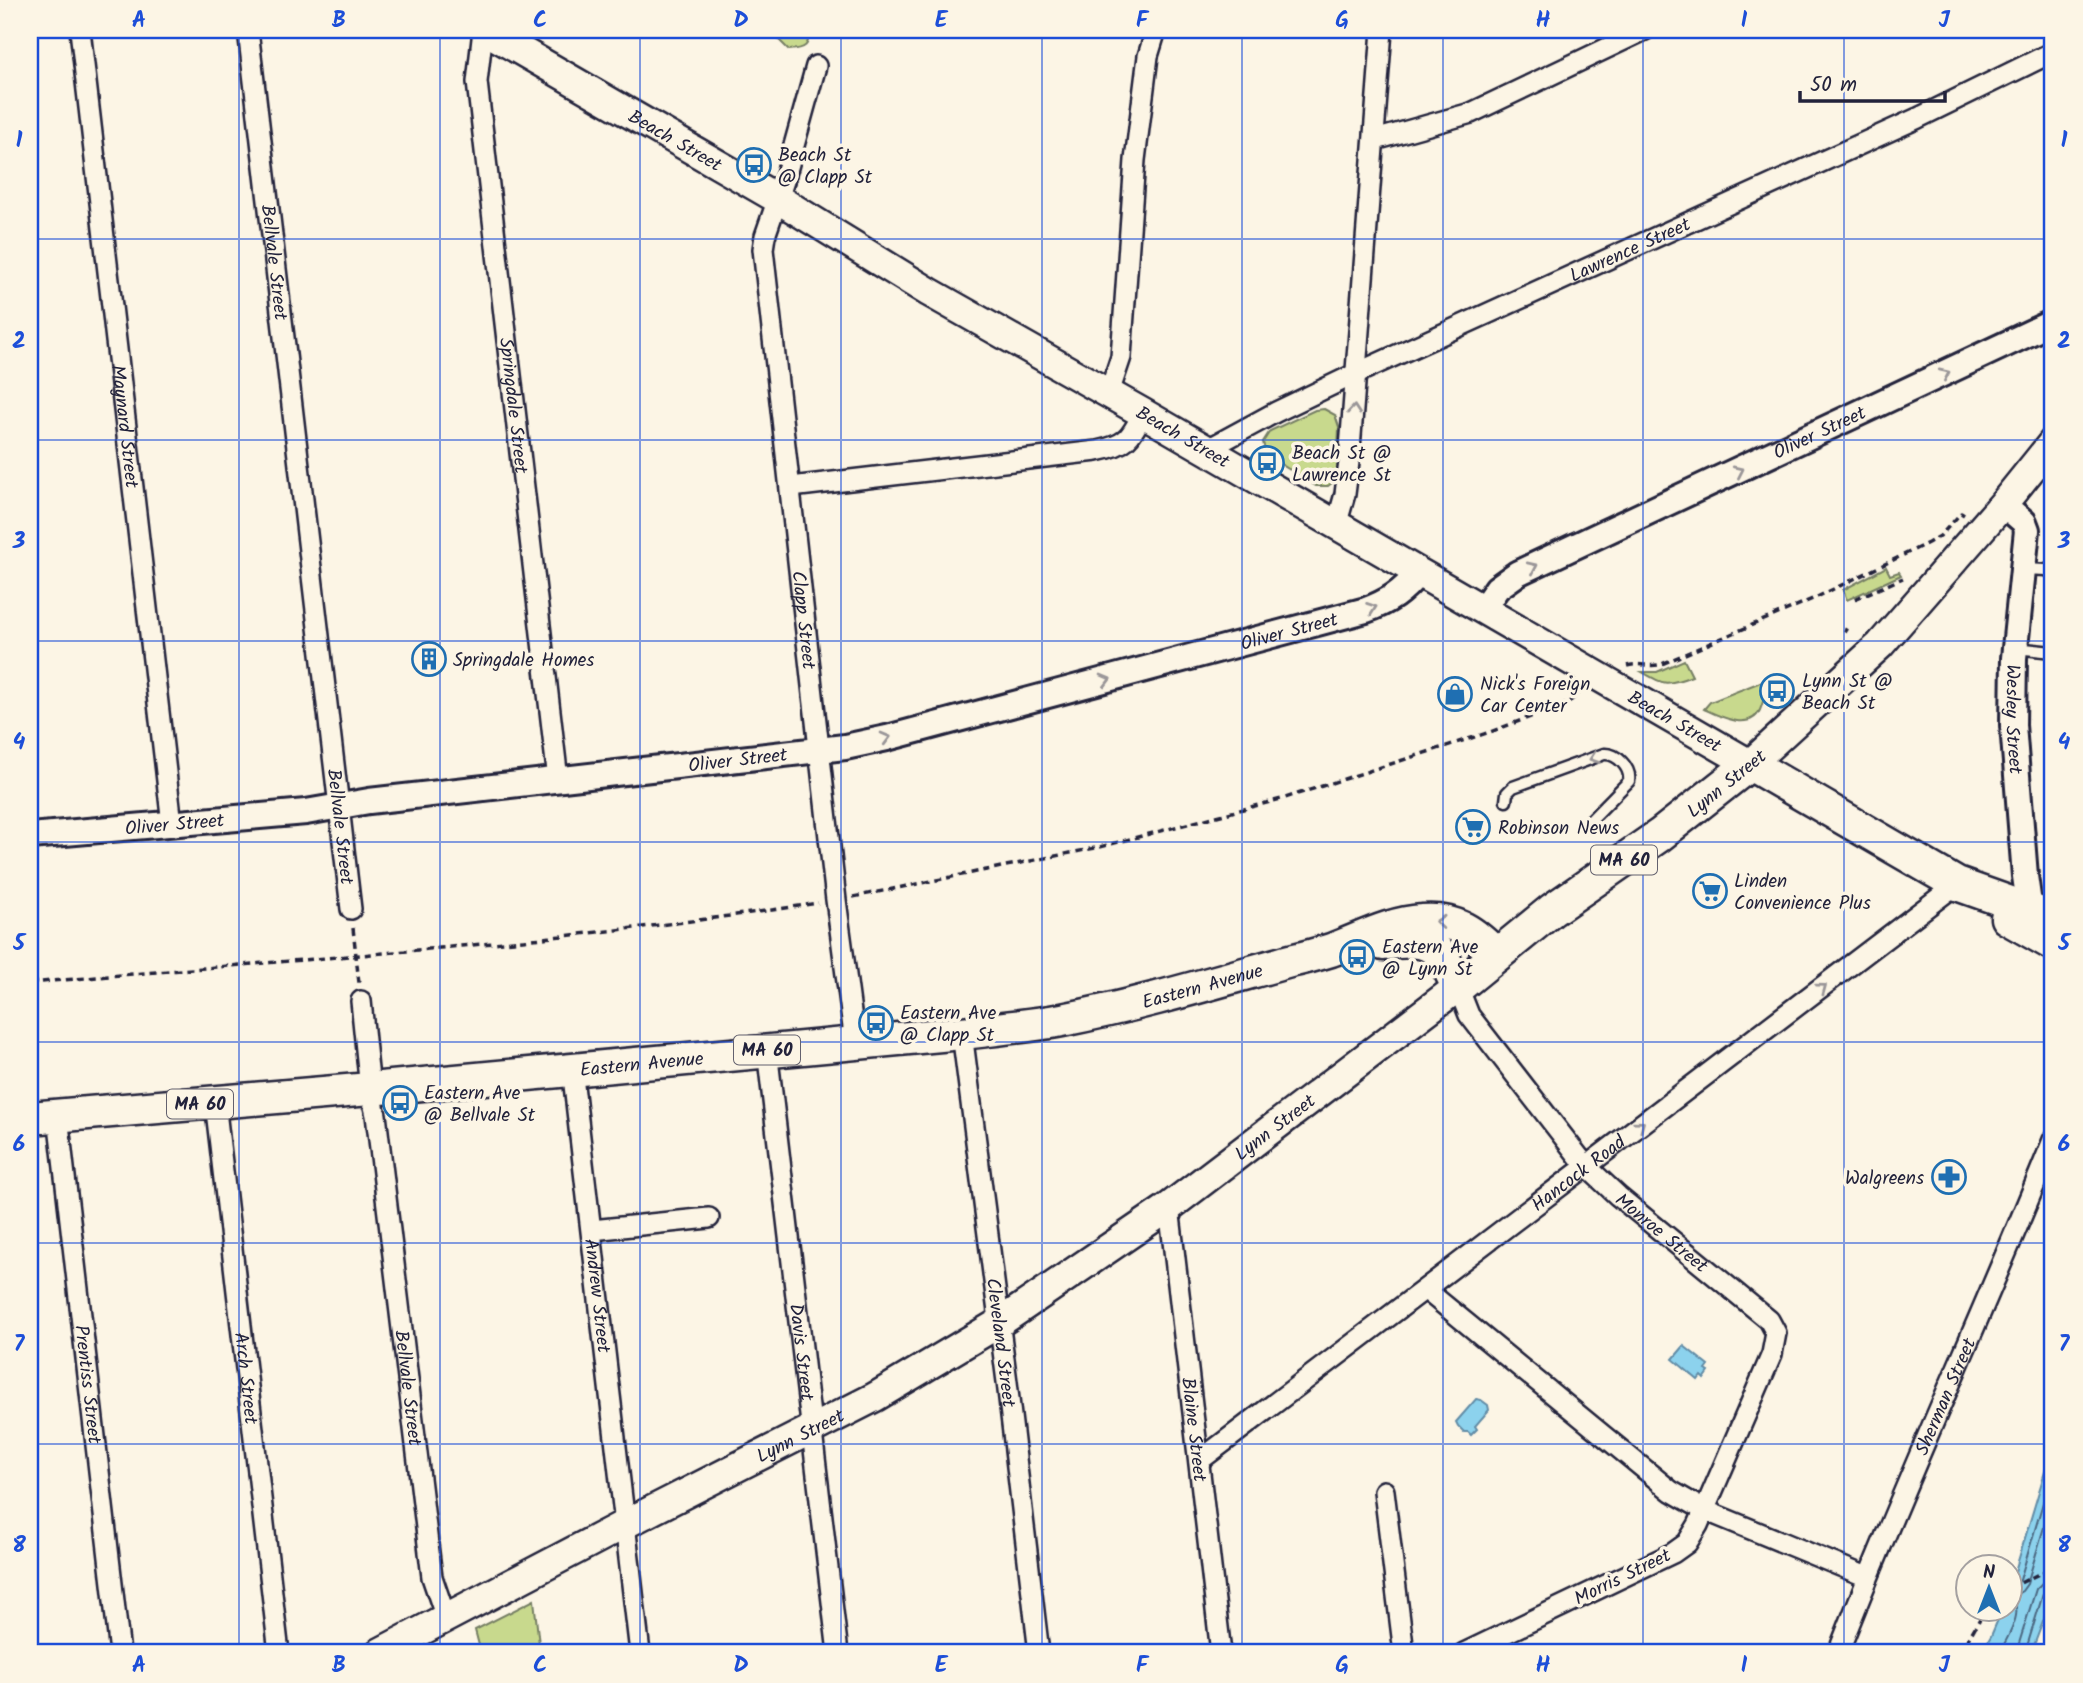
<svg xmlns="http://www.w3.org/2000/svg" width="2083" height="1683" font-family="Kalam,sans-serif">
	<rect width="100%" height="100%" fill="#fcf5e5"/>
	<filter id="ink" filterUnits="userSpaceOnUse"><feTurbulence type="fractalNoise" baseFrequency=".0143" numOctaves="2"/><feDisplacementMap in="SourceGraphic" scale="14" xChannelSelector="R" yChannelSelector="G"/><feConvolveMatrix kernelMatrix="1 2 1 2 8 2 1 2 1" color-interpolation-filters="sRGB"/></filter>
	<g filter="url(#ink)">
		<path fill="#c8d98d" stroke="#757e64" stroke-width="2" d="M754 30H807C811 46 805 49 789 50L778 39 759 33Z
			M1324 409 1335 415 1339 427 1337 475 1333 482 1328 486H1316L1266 455 1263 442 1270 431 1315 410Z
			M1886 567 1890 575 1899 572 1901 575 1847 600 1843 590Z
			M1684 660 1692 676C1666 686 1665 685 1642 672H1657Z
			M1768 679 1775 688C1762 696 1765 698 1760 710 1750 732 1719 716 1704 709L1710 702Z
			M534 1600 540 1653H481L475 1630Z"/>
		<path fill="#8cd2ed" stroke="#628ca6" stroke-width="2" d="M1684 1346 1709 1366 1706 1370 1709 1372 1704 1379 1701 1376 1698 1380 1673 1359Z
			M1476 1399 1481 1400 1488 1405 1489 1410 1475 1426 1477 1429 1471 1435 1468 1432H1464L1458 1426 1456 1422Z
			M2053 1451V1587L2044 1619 2031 1653H1981L1991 1636 2002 1610H2010V1588L2046 1468Z"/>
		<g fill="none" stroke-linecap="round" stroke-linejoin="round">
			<path stroke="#4c6882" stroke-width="2" d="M2010 1586 2015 1585 2020 1580 2053 1469
				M1999 1653C2005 1643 2019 1620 2016 1608 2016 1604 2014 1601 2012 1597L2022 1591 2027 1584 2053 1497
				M2016 1653 2036 1589 2043 1582 2053 1580
				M2025 1653 2043 1594 2047 1590 2053 1589"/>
			<g stroke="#22223b" stroke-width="15">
				<path id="service" d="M2023 569 2046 570 2053 573
					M2015 648 2053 652
					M2053 673 2051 681 2053 693
					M1506 801 1507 793 1513 787 1604 754C1617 753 1631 768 1629 781L1584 827"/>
			</g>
			<g stroke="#22223b" stroke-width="24">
				<g id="minor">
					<path id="s1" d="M80 30 172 824"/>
					<path id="s2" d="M248 30 351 909"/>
					<path id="s3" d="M483 30 477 82 558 780"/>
					<path id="s4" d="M816 66 785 178 765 236 763 249 836 900 855 1042"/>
					<path d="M1375 140 1471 113 1645 30"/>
					<path d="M1109 393 1121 357 1135 160 1148 56 1156 30"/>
					<path id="s5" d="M1206 450 1276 412 1357 373 1918 118 2053 52"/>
					<path d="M791 487 1097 451C1126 445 1130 439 1143 413"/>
					<path d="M1336 526 1345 494 1349 462 1382 30"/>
					<path id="s6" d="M1458 987 1469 1015 1586 1166 1618 1196 1769 1320 1776 1333 1772 1354 1698 1525 1687 1543 1673 1553 1464 1653"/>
					<path id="s7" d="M361 1001 370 1089 376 1115 432 1577 446 1618"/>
					<path id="s8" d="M962 1033 1007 1382 1039 1653"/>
					<path id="s9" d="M767 1050 838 1653"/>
					<path id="s10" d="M572 1068 640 1653"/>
					<path id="s11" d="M215 1102 279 1653"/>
					<path id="s12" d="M58 1116 120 1653"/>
					<path id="s13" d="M1169 1207 1221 1653"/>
					<path d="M592 1230 709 1218"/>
					<path d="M1426 1290 1671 1491 1704 1510 1867 1577"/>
					<path id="s14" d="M1199 1461 1957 884"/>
					<path d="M1384 1491 1404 1653"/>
					<path id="s15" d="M1838 1653C1905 1480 1984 1312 2053 1140"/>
				</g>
			</g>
			<g stroke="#22223b" stroke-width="30">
				<g id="tertiary">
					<path id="s16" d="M2003 504 2024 522 2027 530 2014 658 2013 725 2025 876 2030 911 2037 923"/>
					<path id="s17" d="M1482 610 1497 588 1518 573 2053 322"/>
					<path id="s18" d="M30 836 306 812 369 801 845 747 887 738 1366 610C1388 602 1403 592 1418 573"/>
				</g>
			</g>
			<g stroke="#22223b" stroke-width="33">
				<g id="secondary">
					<path id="s19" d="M485 30 778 199 929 292 1143 413 1750 764 1880 645 2003 504 2053 442"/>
					<path id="s20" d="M379 1653 627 1523 875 1397 999 1323 1169 1207 1458 987"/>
				</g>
			</g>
			<g stroke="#22223b" stroke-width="37">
				<g id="primary">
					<path d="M2007 918 2053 944"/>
					<path d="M1383 944C1432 936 1438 944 1458 987L1552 910 1660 835 1750 764 1957 884 2053 918"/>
					<path id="s21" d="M30 1118 370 1089 962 1033C995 1029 1029 1026 1062 1020 1139 1005 1215 982 1290 961 1304 958 1318 954 1331 950 1361 939 1390 923 1422 921 1457 918 1473 933 1497 955"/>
				</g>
			</g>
			<path stroke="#22223b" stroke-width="3.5" stroke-dasharray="7 5" stroke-linecap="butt" d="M1855 599 1903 578
				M1844 629 1847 631
				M1627 666C1639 662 1650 668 1662 664L1817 597 1928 543 1940 536 1961 513 1964 515
				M853 897 1100 847 1285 798 1490 732 1568 703 1580 692
				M353 928 359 983
				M30 983C293 959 557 944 818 903
				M2010 1588 2053 1567
				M1960 1653 1985 1610
				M2045 1653 2053 1635"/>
			<use href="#service" stroke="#fcf5e5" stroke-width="10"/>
			<use href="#minor" stroke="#fcf5e5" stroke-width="19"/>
			<use href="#tertiary" stroke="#fcf5e5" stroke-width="24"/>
			<use href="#secondary" stroke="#fcf5e5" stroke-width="28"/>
			<use href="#primary" stroke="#fcf5e5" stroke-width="32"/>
		</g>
		<defs><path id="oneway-chevron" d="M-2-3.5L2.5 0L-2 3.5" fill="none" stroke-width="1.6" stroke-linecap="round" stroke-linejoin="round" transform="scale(1.75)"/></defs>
		<g stroke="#9a9698">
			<use href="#oneway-chevron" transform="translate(1945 374) rotate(-25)"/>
			<use href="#oneway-chevron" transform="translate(1354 410) rotate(-85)"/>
			<use href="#oneway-chevron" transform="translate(1739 471) rotate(-25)"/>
			<use href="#oneway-chevron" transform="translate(1533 567) rotate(-25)"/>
			<use href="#oneway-chevron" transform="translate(1372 608) rotate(-20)"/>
			<use href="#oneway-chevron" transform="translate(1106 680) rotate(-15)"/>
			<use href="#oneway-chevron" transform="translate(886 738) rotate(-15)"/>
			<use href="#oneway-chevron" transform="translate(1594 758) rotate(161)"/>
			<use href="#oneway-chevron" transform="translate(1440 922) rotate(-174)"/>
			<use href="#oneway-chevron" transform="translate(1822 988) rotate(-37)"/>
			<use href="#oneway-chevron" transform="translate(1640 1125) rotate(-37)"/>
		</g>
	</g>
	<path fill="none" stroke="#1d4ed8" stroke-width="2" stroke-opacity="0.55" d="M239 30V1653M440 30V1653M640 30V1653M841 30V1653M1042 30V1653M1242 30V1653M1443 30V1653M1643 30V1653M1844 30V1653M30 239H2053M30 440H2053M30 641H2053M30 842H2053M30 1042H2053M30 1243H2053M30 1444H2053"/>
	<defs>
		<g id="bus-ring" transform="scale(1.75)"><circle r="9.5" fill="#fcf5e5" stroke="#1f6fb2" stroke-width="1.5"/><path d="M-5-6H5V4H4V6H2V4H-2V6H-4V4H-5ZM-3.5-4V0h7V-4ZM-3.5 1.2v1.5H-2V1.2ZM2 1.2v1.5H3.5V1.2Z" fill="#1f6fb2"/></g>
		<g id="building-ring" transform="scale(1.75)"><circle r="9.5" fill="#fcf5e5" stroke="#1f6fb2" stroke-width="1.5"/><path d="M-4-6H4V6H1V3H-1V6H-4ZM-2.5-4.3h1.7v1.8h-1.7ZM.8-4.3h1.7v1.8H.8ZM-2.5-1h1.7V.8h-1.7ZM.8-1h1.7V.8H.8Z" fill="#1f6fb2"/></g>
		<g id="shop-ring" transform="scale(1.75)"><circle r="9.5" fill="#fcf5e5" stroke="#1f6fb2" stroke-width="1.5"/><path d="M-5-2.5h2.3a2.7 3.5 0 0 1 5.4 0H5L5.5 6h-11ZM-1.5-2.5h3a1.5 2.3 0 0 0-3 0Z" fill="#1f6fb2"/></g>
		<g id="supermarket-ring" transform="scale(1.75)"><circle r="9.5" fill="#fcf5e5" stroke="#1f6fb2" stroke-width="1.5"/><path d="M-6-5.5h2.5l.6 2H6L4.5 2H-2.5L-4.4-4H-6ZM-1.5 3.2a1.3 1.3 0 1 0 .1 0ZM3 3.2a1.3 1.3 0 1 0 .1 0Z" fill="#1f6fb2"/></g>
		<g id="pharmacy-ring" transform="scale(1.75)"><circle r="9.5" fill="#fcf5e5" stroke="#1f6fb2" stroke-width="1.5"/><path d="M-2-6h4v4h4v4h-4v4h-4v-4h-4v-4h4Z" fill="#1f6fb2"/></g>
	</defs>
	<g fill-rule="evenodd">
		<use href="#bus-ring" x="754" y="165"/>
		<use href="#bus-ring" x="1267" y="463"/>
		<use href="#building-ring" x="429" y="659"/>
		<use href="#bus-ring" x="1777" y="691"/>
		<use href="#shop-ring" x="1455" y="694"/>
		<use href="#supermarket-ring" x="1473" y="827"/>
		<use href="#supermarket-ring" x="1710" y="891"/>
		<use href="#bus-ring" x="1357" y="957"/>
		<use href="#bus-ring" x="876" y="1023"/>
		<use href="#bus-ring" x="400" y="1103"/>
		<use href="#pharmacy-ring" x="1949" y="1177"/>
	</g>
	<g text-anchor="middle" stroke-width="7" stroke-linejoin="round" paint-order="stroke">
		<g fill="#fcf5e5" stroke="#63616e" stroke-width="2">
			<rect x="1591" y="845.5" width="66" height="29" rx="5"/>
			<rect x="734" y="1035.5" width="66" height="29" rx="5"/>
			<rect x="167" y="1089.5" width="66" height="29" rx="5"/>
		</g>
		<g font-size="18" font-weight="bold" fill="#22223b">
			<text x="1624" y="866">MA 60</text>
			<text x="767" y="1056">MA 60</text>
			<text x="200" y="1110">MA 60</text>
		</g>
		<g font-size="19" fill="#22223b" stroke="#fcf5e5">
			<text dy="7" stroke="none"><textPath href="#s19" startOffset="220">Beach Street</textPath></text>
			<text dy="7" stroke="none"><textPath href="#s5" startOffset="469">Lawrence Street</textPath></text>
			<text dy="7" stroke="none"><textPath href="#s2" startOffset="234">Bellvale Street</textPath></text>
			<text dy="7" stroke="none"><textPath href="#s3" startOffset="378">Springdale Street</textPath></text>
			<text dy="7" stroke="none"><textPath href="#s1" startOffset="399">Maynard Street</textPath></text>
			<text dy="7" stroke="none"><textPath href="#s17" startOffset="385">Oliver Street</textPath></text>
			<text dy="7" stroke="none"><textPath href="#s19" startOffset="808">Beach Street</textPath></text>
			<text dy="7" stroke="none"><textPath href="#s4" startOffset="564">Clapp Street</textPath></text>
			<text dy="7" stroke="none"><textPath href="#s18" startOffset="1279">Oliver Street</textPath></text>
			<text dy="7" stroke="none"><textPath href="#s16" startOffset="226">Wesley Street</textPath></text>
			<text dy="7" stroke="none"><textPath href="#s19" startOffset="1376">Beach Street</textPath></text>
			<text dy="7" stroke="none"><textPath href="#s18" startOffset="712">Oliver Street</textPath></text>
			<text transform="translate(1726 783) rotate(-39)" y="7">Lynn Street</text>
			<text dy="7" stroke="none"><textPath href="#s18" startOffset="145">Oliver Street</textPath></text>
			<text dy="7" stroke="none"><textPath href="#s2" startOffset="802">Bellvale Street</textPath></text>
			<text dy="7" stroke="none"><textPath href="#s21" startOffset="1181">Eastern Avenue</textPath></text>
			<text dy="7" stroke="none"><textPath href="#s21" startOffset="614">Eastern Avenue</textPath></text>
			<text dy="7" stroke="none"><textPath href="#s20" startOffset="1041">Lynn Street</textPath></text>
			<text dy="7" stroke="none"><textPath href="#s14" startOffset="476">Hancock Road</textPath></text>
			<text dy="7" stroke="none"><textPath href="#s6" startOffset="322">Monroe Street</textPath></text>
			<text dy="7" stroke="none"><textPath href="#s10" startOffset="229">Andrew Street</textPath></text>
			<text dy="7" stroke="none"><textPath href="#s8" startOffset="312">Cleveland Street</textPath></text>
			<text dy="7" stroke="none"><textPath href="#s9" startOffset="304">Davis Street</textPath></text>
			<text dy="7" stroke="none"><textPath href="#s11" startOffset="278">Arch Street</textPath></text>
			<text dy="7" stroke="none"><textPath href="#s12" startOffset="270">Prentiss Street</textPath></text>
			<text dy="7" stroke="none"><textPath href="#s7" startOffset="390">Bellvale Street</textPath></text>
			<text dy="7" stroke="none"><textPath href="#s15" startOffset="278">Sherman Street</textPath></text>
			<text dy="7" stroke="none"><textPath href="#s13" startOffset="224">Blaine Street</textPath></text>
			<text dy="7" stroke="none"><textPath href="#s20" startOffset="474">Lynn Street</textPath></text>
			<text transform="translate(1622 1576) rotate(-26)" y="7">Morris Street</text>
		</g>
		<g font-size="19" fill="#22223b" stroke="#fcf5e5" text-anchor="start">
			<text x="778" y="161">Beach St<tspan x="778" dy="22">@ Clapp St</tspan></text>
			<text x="1292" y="459">Beach St @<tspan x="1292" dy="22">Lawrence St</tspan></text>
			<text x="453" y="666">Springdale Homes</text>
			<text x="1802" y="687">Lynn St @<tspan x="1802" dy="22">Beach St</tspan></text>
			<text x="1480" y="690">Nick's Foreign<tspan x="1480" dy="22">Car Center</tspan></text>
			<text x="1498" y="834">Robinson News</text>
			<text x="1734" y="887">Linden<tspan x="1734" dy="22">Convenience Plus</tspan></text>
			<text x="1382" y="953">Eastern Ave<tspan x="1382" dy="22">@ Lynn St</tspan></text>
			<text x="900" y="1019">Eastern Ave<tspan x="900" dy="22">@ Clapp St</tspan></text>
			<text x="424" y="1099">Eastern Ave<tspan x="424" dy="22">@ Bellvale St</tspan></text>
			<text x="1924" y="1184" text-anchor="end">Walgreens</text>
		</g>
	</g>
	<rect width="2083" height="1683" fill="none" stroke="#fcf5e5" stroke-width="77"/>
	<g transform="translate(1989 1588)"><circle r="33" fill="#fcf5e5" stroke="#a5a1a1" stroke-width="2"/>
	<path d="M0-5L12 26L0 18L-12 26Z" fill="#1f6fb2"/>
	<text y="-10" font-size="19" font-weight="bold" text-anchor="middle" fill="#22223b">N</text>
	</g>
	<path d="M1800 91v10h145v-10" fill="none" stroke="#22223b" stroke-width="3.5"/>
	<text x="1810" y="91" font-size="21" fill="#22223b" stroke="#fcf5e5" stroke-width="5" paint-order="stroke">50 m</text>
	<rect x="38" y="38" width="2006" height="1606" fill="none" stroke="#1d4ed8" stroke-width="2.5"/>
	<g font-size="23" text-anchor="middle" font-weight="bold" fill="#1d4ed8">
		<text x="139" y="27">A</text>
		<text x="339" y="27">B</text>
		<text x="540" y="27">C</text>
		<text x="741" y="27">D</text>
		<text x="941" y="27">E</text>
		<text x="1142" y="27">F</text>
		<text x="1342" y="27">G</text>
		<text x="1543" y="27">H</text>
		<text x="1744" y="27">I</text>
		<text x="1944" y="27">J</text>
		<text x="19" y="147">1</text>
		<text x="2064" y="147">1</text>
		<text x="19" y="348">2</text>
		<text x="2064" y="348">2</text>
		<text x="19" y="548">3</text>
		<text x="2064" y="548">3</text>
		<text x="19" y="749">4</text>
		<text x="2064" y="749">4</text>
		<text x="19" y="950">5</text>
		<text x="2064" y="950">5</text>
		<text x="19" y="1151">6</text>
		<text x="2064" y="1151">6</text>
		<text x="19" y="1351">7</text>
		<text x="2064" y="1351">7</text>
		<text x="19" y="1552">8</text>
		<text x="2064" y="1552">8</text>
		<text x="139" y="1672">A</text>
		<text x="339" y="1672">B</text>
		<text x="540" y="1672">C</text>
		<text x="741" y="1672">D</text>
		<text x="941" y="1672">E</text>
		<text x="1142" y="1672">F</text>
		<text x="1342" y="1672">G</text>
		<text x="1543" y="1672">H</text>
		<text x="1744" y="1672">I</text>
		<text x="1944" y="1672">J</text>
	</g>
</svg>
